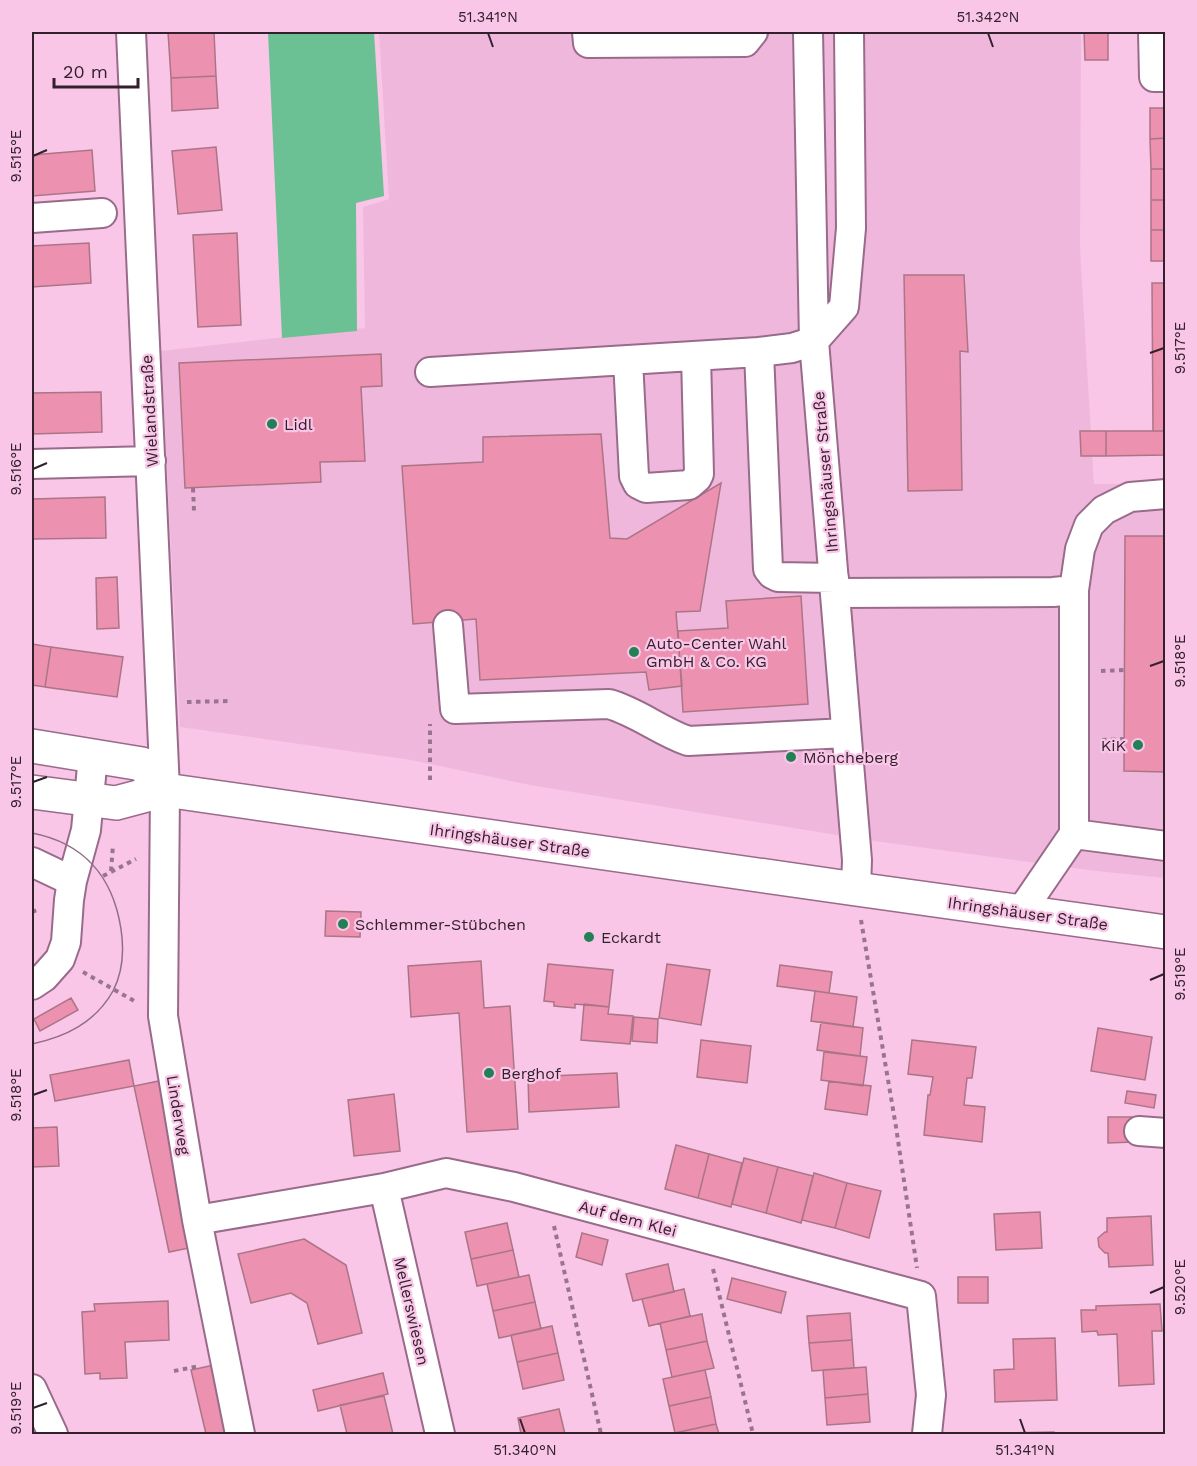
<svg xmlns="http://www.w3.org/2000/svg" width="1197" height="1466" font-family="'Work Sans',sans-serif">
	<rect width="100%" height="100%" fill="#f9c6e8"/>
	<path fill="#f0b7dc" d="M379 32H1081L1080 249 1094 484H1165V878L1096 871 867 840 530 785 411 760 180 727 161 351 365 328 363 207 389 199Z"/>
	<path fill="#6cc194" d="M268 32H374L384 196 356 203 357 331 282 338Z"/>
	<path fill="#ec91af" stroke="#ab7586" stroke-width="1.5" d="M168 32H214L216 76 171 78Z
		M1084 32H1108V60H1085Z
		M216 76 218 108 172 111 171 78Z
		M1150 108H1166V138L1150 139Z
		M1166 138V169H1151L1150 139Z
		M216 147 222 210 178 214 172 151Z
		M92 150 95 191 32 196V155Z
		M1151 169H1166V200H1151Z
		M1151 200H1166V230H1151Z
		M1151 230H1166V261H1151Z
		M237 233 241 325 198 327 193 235Z
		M89 243 91 283 32 287V246Z
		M904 275H964L968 352 960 351 962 490 908 491Z
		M1152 283H1166V431H1153Z
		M381 354 382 386 361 387 365 461 320 462 321 482 185 488 179 363Z
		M101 392 102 432 32 434V393Z
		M1080 431H1106V456H1081Z
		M1106 431H1166V455L1106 456Z
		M601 434 610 538 627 539 721 483 700 611 676 612 682 686 649 690 646 672 480 680 476 619 413 624 402 466 483 462V437Z
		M105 497 106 538 33 539 32 499Z
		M1125 536H1166V772L1124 771Z
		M117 577 119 628 97 629 96 578Z
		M801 596 808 704 683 712 678 631 728 628 726 601Z
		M32 644 51 647 45 687 32 685Z
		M51 647 123 657 117 697 45 687Z
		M326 911 361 912 360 937 325 936Z
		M481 961 484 1008 510 1006 518 1129 467 1132 459 1013 411 1017 408 966Z
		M548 964 613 970 609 1007 575 1004V1008L554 1006V1002L544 1001Z
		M667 964 710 970 701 1025 659 1018Z
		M780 965 832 972 829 993 777 986Z
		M815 991 857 997 853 1027 811 1021Z
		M71 998 78 1010 40 1031 34 1019Z
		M584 1004 609 1007 608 1014 633 1016 630 1044 581 1040Z
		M634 1017 658 1019 657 1043 632 1041Z
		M821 1022 863 1028 860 1056 817 1050Z
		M1098 1028 1152 1037 1145 1080 1091 1071Z
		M701 1040 751 1046 747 1083 697 1077Z
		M912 1040 976 1047 972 1078H967L964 1105 985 1107 982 1142 924 1135 928 1095H930L933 1077 908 1074Z
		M824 1052 867 1057 863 1086 821 1080Z
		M129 1060 134 1086 55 1101 50 1075Z
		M617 1073 619 1107 529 1112 528 1077Z
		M159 1081 194 1247 169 1252 134 1086Z
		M829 1081 871 1086 867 1115 825 1109Z
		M1127 1091 1156 1095 1154 1108 1125 1103Z
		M394 1094 400 1151 354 1156 348 1100Z
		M1108 1117H1133V1142L1108 1143Z
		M57 1127 59 1166 32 1167V1128Z
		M676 1145 709 1154 698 1198 665 1189Z
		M709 1154 742 1163 731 1207 698 1198Z
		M744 1158 778 1167 766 1213 732 1204Z
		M778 1167 813 1176 801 1223 766 1213Z
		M814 1173 847 1183 835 1228 802 1220Z
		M847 1183 881 1191 869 1238 835 1228Z
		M1040 1212 1042 1248 996 1250 994 1214Z
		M1151 1216 1153 1265 1109 1267 1108 1253H1105L1099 1247 1098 1238 1105 1232H1107V1218Z
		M507 1223 513 1250 471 1259 465 1232Z
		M582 1233 608 1240 602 1265 576 1257Z
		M304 1239 346 1265 362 1333 318 1344 307 1303 291 1293 251 1303 238 1254Z
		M513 1250 519 1277 477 1286 471 1259Z
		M668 1264 674 1292 633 1301 626 1274Z
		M529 1275 535 1302 493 1311 487 1284Z
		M958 1277H988V1303H958Z
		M732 1278 786 1292 781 1313 727 1299Z
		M684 1289 690 1316 649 1326 642 1299Z
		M168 1301 169 1340 125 1342 127 1378 100 1379V1373L85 1374 82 1312 95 1311 94 1304Z
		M535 1302 541 1329 499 1338 493 1311Z
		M1160 1304 1162 1331H1152L1154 1384 1119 1386 1117 1334 1098 1335 1097 1331 1082 1332 1081 1310H1096V1306Z
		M850 1313 852 1340 809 1343 807 1316Z
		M702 1314 707 1341 666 1350 660 1323Z
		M552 1326 558 1353 517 1362 511 1335Z
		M1055 1338 1057 1400 995 1402 994 1370 1014 1369 1013 1339Z
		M852 1340 854 1368 812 1371 809 1343Z
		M707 1341 714 1368 672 1377 666 1350Z
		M558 1353 564 1380 523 1389 517 1362Z
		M214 1365 229 1434H206L191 1370Z
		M866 1367 868 1394 825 1398 823 1370Z
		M705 1370 711 1397 669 1406 663 1379Z
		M383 1373 388 1394 318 1411 313 1390Z
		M868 1394 870 1422 827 1425 825 1398Z
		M384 1396 393 1434H347L340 1405Z
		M711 1397 716 1424 675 1433 669 1406Z
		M559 1409 565 1434H521L518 1418Z
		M716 1424 719 1434H676L675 1433Z
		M1054 1432V1434H1008V1433Z"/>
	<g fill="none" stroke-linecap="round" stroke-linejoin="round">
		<g stroke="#996b8a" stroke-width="32">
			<path id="minor" d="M131 32 165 790 163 1016 197 1220 240 1434
				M587 32 588 43 745 42 753 32
				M808 32 814 341 857 860 856 889
				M1153 32 1154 77H1166
				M32 218 102 213
				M628 360 634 476 638 484 646 488 689 485 697 478 699 474 696 356
				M430 372 759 352
				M32 464 151 461
				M834 578 778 577 772 574 768 569 759 352 792 348 814 341 844 307 851 228 849 32
				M1074 590 1080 549 1089 525 1104 510 1130 497 1166 494
				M835 593 1053 592 1074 590V834L1166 846
				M448 625 455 709 609 704C637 712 660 731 688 741L846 733
				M32 862 72 881
				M1020 913 1074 834
				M32 985 44 977 60 959 66 942 69 900 72 881 86 830 93 756
				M1139 1131 1166 1133
				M384 1188 440 1434
				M197 1220 384 1188 446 1173 514 1187 921 1296 931 1395 927 1434
				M32 1389 53 1434"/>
		</g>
		<g stroke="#996b8a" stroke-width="36">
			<path id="major" d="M32 746 142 764 165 790
				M32 792 116 803 165 790 856 889 1166 932"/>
		</g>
		<path stroke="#99758d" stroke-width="4" stroke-dasharray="4.5 4.5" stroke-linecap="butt" d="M193 488 194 511
			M1101 671 1125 670
			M187 702 232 701
			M1102 740 1124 739
			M430 780V724
			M111 871 113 845
			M103 876 136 859
			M32 912 40 909
			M861 920 896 1127 917 1268
			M83 972 136 1002
			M554 1226 601 1434
			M713 1269 753 1434
			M174 1371 199 1366"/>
		<use href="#minor" stroke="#fff" stroke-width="28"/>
		<use href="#major" stroke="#fff" stroke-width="33"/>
		<path stroke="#916e85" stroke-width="1.5" d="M32 833C84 843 113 877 121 929 124 949 123 972 113 991 95 1023 65 1037 32 1044"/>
	</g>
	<path fill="none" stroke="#33202d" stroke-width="2" d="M488 33 493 47M988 33 993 47M33 156 47 150M1150 353 1164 348M33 469 47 463M1150 666 1164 661M33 782 47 777M1150 980 1164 974M33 1095 47 1090M1150 1293 1164 1287M33 1408 47 1403M520 1419 525 1433M1020 1419 1025 1433"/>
	<g fill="#238056" stroke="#f9c6e8" stroke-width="2">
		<circle cx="272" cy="424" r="6"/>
		<circle cx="634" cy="652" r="6"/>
		<circle cx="1138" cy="745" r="6"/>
		<circle cx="791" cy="757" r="6"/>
		<circle cx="343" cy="924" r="6"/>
		<circle cx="589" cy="937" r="6"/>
		<circle cx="489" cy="1073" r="6"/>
	</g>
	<g text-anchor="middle" stroke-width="4.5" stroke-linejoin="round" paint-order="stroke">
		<g font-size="16" fill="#33202d" stroke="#f9c6e8">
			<text transform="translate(149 411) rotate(-93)" y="6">Wielandstraße</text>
			<text transform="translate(825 472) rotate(-95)" y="6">Ihringshäuser Straße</text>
			<text transform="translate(510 840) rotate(8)" y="6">Ihringshäuser Straße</text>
			<text transform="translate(1028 913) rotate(8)" y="6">Ihringshäuser Straße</text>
			<text transform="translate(179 1115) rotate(81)" y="6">Linderweg</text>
			<text transform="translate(628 1218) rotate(15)" y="6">Auf dem Klei</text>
			<text transform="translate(412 1311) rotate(77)" y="6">Mellerswiesen</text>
		</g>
		<g font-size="16" fill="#33202d" stroke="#f9c6e8" text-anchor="start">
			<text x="284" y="430">Lidl</text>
			<text x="646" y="649">Auto-Center Wahl<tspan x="646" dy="18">GmbH &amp; Co. KG</tspan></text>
			<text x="1126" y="751" text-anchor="end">KiK</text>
			<text x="803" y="763">Möncheberg</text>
			<text x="355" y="930">Schlemmer-Stübchen</text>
			<text x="601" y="943">Eckardt</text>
			<text x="501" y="1079">Berghof</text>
		</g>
	</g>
	<rect width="1197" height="1466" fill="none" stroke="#f9c6e8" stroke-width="66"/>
	<path d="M54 78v9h84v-9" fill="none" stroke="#33202d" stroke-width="3"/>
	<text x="63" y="78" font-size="18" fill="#33202d" stroke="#f9c6e8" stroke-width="4.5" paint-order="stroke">20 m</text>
	<rect x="33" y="33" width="1131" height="1400" fill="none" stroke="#33202d" stroke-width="2"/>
	<g font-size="15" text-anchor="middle" fill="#33202d">
		<text x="488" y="22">51.341°N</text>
		<text x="988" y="22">51.342°N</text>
		<text transform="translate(16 156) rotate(-90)" y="5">9.515°E</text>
		<text transform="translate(1180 348) rotate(-90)" y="5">9.517°E</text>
		<text transform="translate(16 469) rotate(-90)" y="5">9.516°E</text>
		<text transform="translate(1180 661) rotate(-90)" y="5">9.518°E</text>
		<text transform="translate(16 782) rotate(-90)" y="5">9.517°E</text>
		<text transform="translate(1180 974) rotate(-90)" y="5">9.519°E</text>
		<text transform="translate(16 1095) rotate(-90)" y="5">9.518°E</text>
		<text transform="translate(1180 1287) rotate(-90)" y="5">9.520°E</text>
		<text transform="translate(16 1408) rotate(-90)" y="5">9.519°E</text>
		<text x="525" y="1455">51.340°N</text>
		<text x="1025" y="1455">51.341°N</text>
	</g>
</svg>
